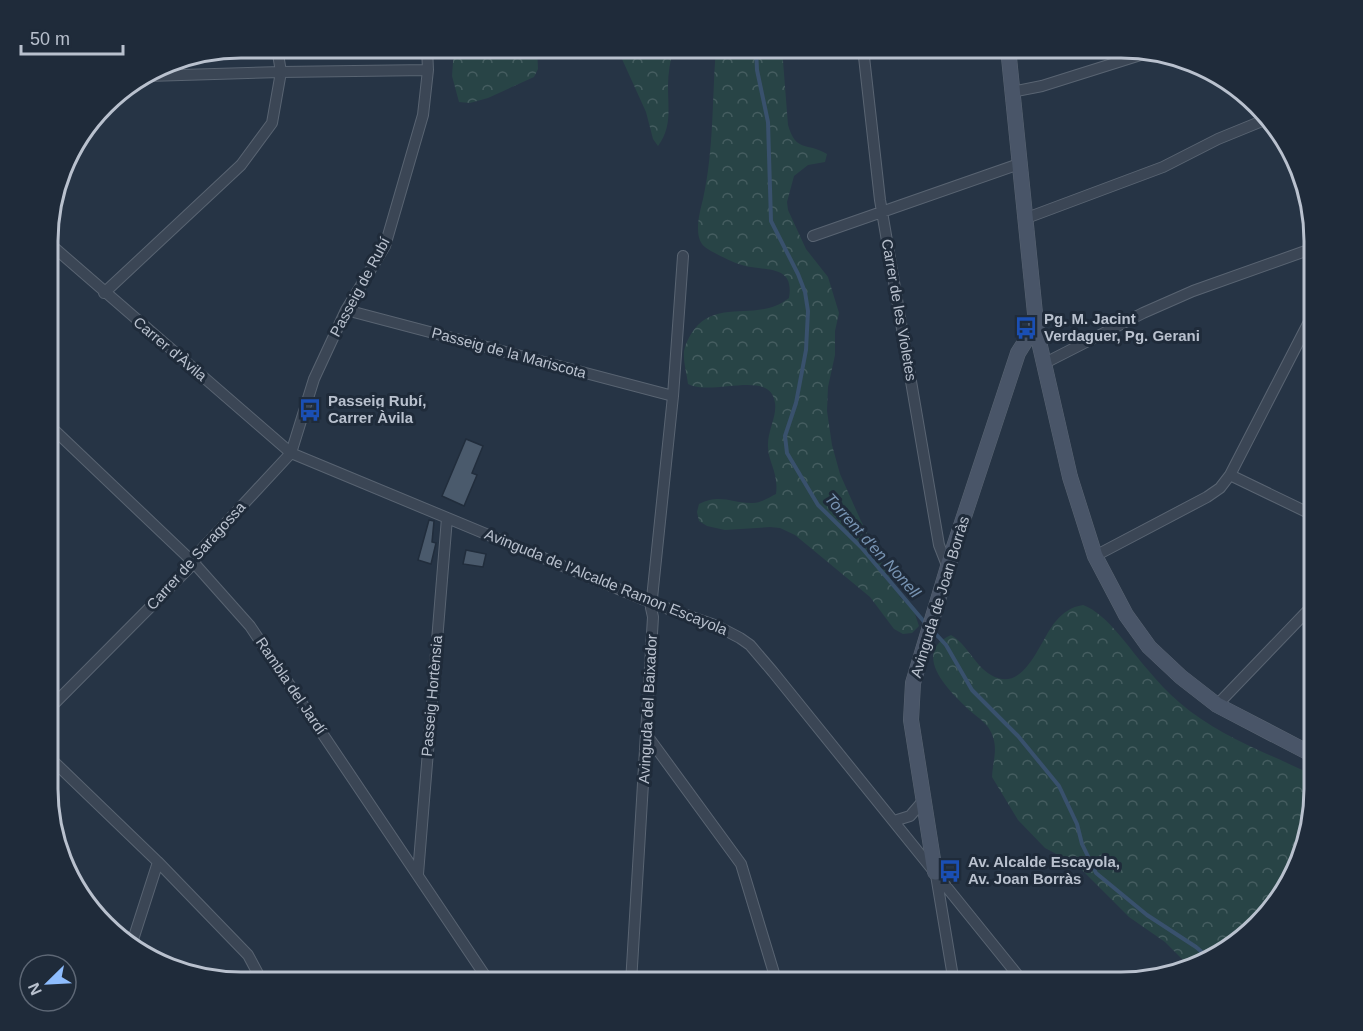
<svg xmlns="http://www.w3.org/2000/svg" width="1363" height="1031" font-family="Helvetica,sans-serif">
	<defs>
		<pattern id="forest-crowns" width="20" height="18" patternUnits="userSpaceOnUse" patternTransform="scale(1.5)"><rect width="20" height="18" fill="#284446"/><path d="M2 6a3 3 0 1 1 6 0M12 15a3 3 0 1 1 6 0" fill="none" stroke="#455d60"/></pattern>
	</defs>
	<rect width="100%" height="100%" fill="#263445"/>
	<path fill="url(#forest-crowns)" d="M454 48H537L538 69 534 77 488 98 470 103 459 102 452 76Z
		M617 48H674C670 60 668 74 668 86 668 109 672 127 658 146L653 139 646 112Z
		M716 48H782L788 125C796 153 807 142 827 154L825 162 808 165 794 176 787 202 788 210 806 249 828 277 839 313 835 331V355L828 387 827 411 832 445 840 474 861 521 900 597 914 611 919 626 912 633 903 634 894 629 870 597 795 535 780 528 770 527 725 530 707 526 699 521 697 512 699 504C722 493 732 504 753 503 761 503 770 497 776 494 779 472 767 461 768 444 768 430 777 416 775 403 771 368 712 397 688 384 687 374 683 362 684 351 685 345 688 339 691 334 715 296 756 324 789 298 795 263 764 272 742 265 736 264 704 249 702 244 694 233 700 211 703 199 714 150 712 98 716 48Z
		M1083 605C1108 614 1130 650 1148 670 1158 682 1168 693 1180 703 1218 736 1270 754 1315 776V803L1300 863 1267 917 1207 963 1190 967 1165 942 1129 917 1077 865 1045 848 1018 820 992 777C993 758 1000 745 988 727 982 719 974 715 967 708 948 690 911 653 951 635 968 645 974 665 991 675 1025 695 1040 639 1056 621 1064 612 1071 607 1083 605Z"/>
	<g fill="none" stroke-linecap="round" stroke-linejoin="round">
		<path stroke="#39516d" stroke-width="4" d="M756 48 757 70 768 122 771 221 798 274 805 292 808 311 806 350 796 403 785 436 787 453 818 505 861 547 926 624
			M933 631 946 645 972 690 1018 736 1059 786 1077 824 1082 844 1096 873 1147 915 1196 947 1211 960"/>
	</g>
	<path fill="#4a5a6c" stroke="#212d3c" stroke-width="1.5" d="M466 439 483 446 472 473 477 475 464 506 442 496Z
		M429 520 434 521 432 542 436 543 431 564 418 560Z
		M466 550 486 554 483 567 463 564Z"/>
	<g fill="none" stroke-linecap="round" stroke-linejoin="round">
		<g stroke="#596472" stroke-width="12">
			<path id="street" d="M863 48 880 200 939 545 948 568
				M148 76 281 72 428 70
				M1012 92 1042 86 1150 52
				M1024 219 1163 167 1218 139 1267 119
				M813 236 1019 164
				M50 244 291 453 652 603 717 626 740 638 750 645 773 672 1024 983
				M104 293 241 165 272 123 281 72 277 48
				M346 310 673 396
				M1043 364 1143 313 1193 291 1314 248
				M49 425 194 563 250 626 490 983
				M1230 475 1315 516
				M1095 556 1207 497 1220 488 1230 475 1315 310
				M1217 705 1315 603
				M49 709 194 563 199 552 291 453 314 379 346 310 385 246 423 115 428 70 427 48
				M646 734 741 864 777 983
				M49 757 158 862 248 955 263 983
				M894 821 910 816 923 801
				M418 874 447 518
				M936 875 954 983
				M131 946 158 862
				M631 983 653 617 651 608 673 396 683 256"/>
		</g>
		<g stroke="#596472" stroke-width="16">
			<path id="secondary" d="M1008 48 1037 333 1070 477 1095 556 1126 615 1149 647 1181 677 1217 705 1315 756
				M935 872 911 720 913 683 953 550 1018 353 1028 337 1037 333"/>
		</g>
		<use href="#street" stroke="#3b4655" stroke-width="10"/>
		<use href="#secondary" stroke="#495568" stroke-width="15"/>
	</g>
	<defs>
		<g id="bus-bare" transform="scale(1.8)"><path d="M-5-6H5V4H4V6H2V4H-2V6H-4V4H-5ZM-3.5-4V0h7V-4ZM-3.5 1.2v1.5H-2V1.2ZM2 1.2v1.5H3.5V1.2Z" fill="#1a4fb4" stroke="#1f2b3a" stroke-width="2.5" paint-order="stroke"/></g>
	</defs>
	<g fill-rule="evenodd">
		<use href="#bus-bare" x="1026" y="328"/>
		<use href="#bus-bare" x="310" y="410"/>
		<use href="#bus-bare" x="950" y="871"/>
	</g>
	<g text-anchor="middle" stroke-width="6" stroke-linejoin="round" paint-order="stroke">
		<g font-size="15" fill="#b9c1ce" stroke="#1f2b3a">
			<text transform="translate(360 287) rotate(-62)" y="5">Passeig de Rubí</text>
			<text transform="translate(899 310) rotate(80)" y="5">Carrer de les Violetes</text>
			<text transform="translate(170 349) rotate(40)" y="5">Carrer d'Àvila</text>
			<text transform="translate(509 353) rotate(15)" y="5">Passeig de la Mariscota</text>
			<text transform="translate(196 556) rotate(-48)" y="5">Carrer de Saragossa</text>
			<text transform="translate(606 582) rotate(22)" y="5">Avinguda de l'Alcalde Ramon Escayola</text>
			<text transform="translate(940 597) rotate(-73)" y="5">Avinguda de Joan Borràs</text>
			<text transform="translate(291 686) rotate(56)" y="5">Rambla del Jardí</text>
			<text transform="translate(432 696) rotate(-85)" y="5">Passeig Hortènsia</text>
			<text transform="translate(648 709) rotate(-87)" y="5">Avinguda del Baixador</text>
		</g>
		<g font-size="15" font-weight="bold" fill="#b9c1ce" stroke="#1f2b3a" text-anchor="start">
			<text x="1044" y="324">Pg. M. Jacint<tspan x="1044" dy="17">Verdaguer, Pg. Gerani</tspan></text>
			<text x="328" y="406">Passeig Rubí,<tspan x="328" dy="17">Carrer Àvila</tspan></text>
			<text x="968" y="867">Av. Alcalde Escayola,<tspan x="968" dy="17">Av. Joan Borràs</tspan></text>
		</g>
		<g font-size="16" font-style="italic" fill="#7793b2" stroke="#1f2b3a">
			<text transform="translate(873 545) rotate(48)" y="6">Torrent d'en Nonell</text>
		</g>
	</g>
	<path d="M0 0H1363V1031H0ZM241 58H1121A183 183 0 0 1 1304 241V789A183 183 0 0 1 1121 972H241A183 183 0 0 1 58 789V241A183 183 0 0 1 241 58Z" fill="#1f2b3a" fill-rule="evenodd"/>
	<path fill="none" stroke="#b9c1ce" stroke-width="3" d="M241 58H1121A183 183 0 0 1 1304 241V789A183 183 0 0 1 1121 972H241A183 183 0 0 1 58 789V241A183 183 0 0 1 241 58Z"/>
	<g transform="translate(48 983) rotate(246)"><circle r="28" fill="#1f2b3a" stroke="#5d6775" stroke-width="1.5"/>
	<path d="M0-4.5L10 22L0 15L-10 22Z" fill="#8ebdfe"/>
	<text y="-9" font-size="16" font-weight="bold" text-anchor="middle" fill="#b9c1ce">N</text>
	</g>
	<path d="M21 45v9h102v-9" fill="none" stroke="#b9c1ce" stroke-width="3"/>
	<text x="30" y="45" font-size="18" fill="#b9c1ce" stroke="#1f2b3a" stroke-width="4.5" paint-order="stroke">50 m</text>
</svg>
